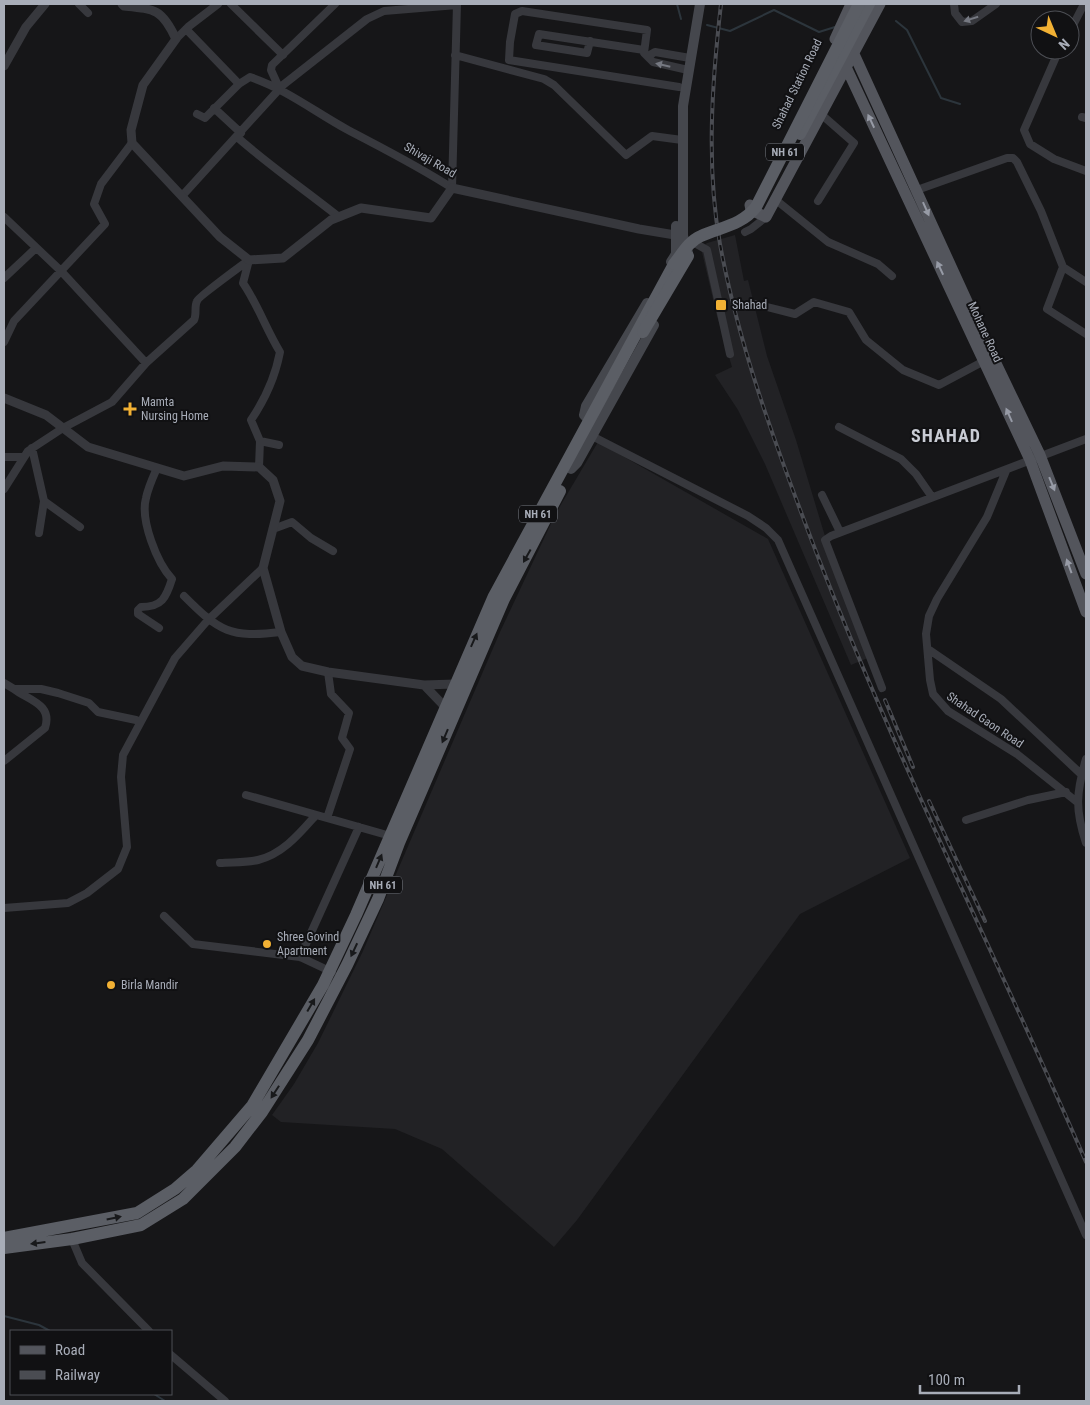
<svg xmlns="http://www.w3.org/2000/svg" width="1090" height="1405" font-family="'Roboto Condensed',sans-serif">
	<rect width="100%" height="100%" fill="#161618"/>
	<path fill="#222225" d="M735 235 744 281 748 280 767 356 796 440 840 586 870 657 851 665 765 464 738 410 715 375 732 367 717 316 701 248 707 243Z
		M598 442 768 539 910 858 800 914 577 1220 554 1247 442 1149 395 1129 281 1122 272 1115 294 1084 318 1043 363 951 500 632 556 513Z"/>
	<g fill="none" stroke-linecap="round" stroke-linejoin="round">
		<path stroke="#2c353c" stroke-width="2" d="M677 4 681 19
			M896 21 907 30 941 98 960 104
			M707 25 730 31 774 10 819 32 835 27
			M4 1316 39 1325 50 1331
			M154 1394 165 1401"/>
		<path stroke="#37383d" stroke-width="8" d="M79 4 88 13
			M231 4 283 55
			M954 4 955 13 962 22 972 21 996 4
			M186 29 239 84
			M1070 31 1084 4
			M176 39 188 27 218 4
			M590 41 587 53 536 45 539 34 644 50
			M1059 50 1024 130 1030 144 1054 159 1086 171
			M455 55 544 79 554 85 626 155 652 136 682 140
			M648 56 655 52 690 58
			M679 87 509 60 510 42 515 14 522 11 647 30 644 53 653 62 688 70
			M280 90 271 70 272 65 335 4
			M214 108 241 133
			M197 114 205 118 239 84 250 77C286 89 315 112 348 130 384 149 418 166 452 188
			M1082 117 1086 118
			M237 137C270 166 305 190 339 217
			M452 188 457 4
			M917 190 1007 158H1013L1017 162 1041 211 1063 267 1086 282
			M182 196 283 85 367 19 384 11 457 5
			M776 200 828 242 878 264 892 276
			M818 201 854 143 822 115
			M4 217 61 271 146 363
			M745 232 751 229 766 217
			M691 241 707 250 730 354
			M249 260 243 283C258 305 266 329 280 352 275 378 266 398 251 420L260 441 259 467
			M1063 267 1047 309 1086 334
			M4 278 36 248
			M755 304 795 314 814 302 849 312 866 340 903 370 939 385 986 360
			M4 342 14 321 105 224 94 204 101 184 132 143
			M839 427 901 459 916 474 932 497
			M588 434 748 516 766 528 778 540 1086 1235
			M260 441 279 445
			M32 448 44 501 80 527
			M4 457H23
			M157 468C153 477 148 488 146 498 140 520 157 563 172 579 166 598 162 607 141 607L138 610V614L159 628
			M1006 471 987 517 937 599 929 616 926 634 930 680 933 694 948 711 1017 754 1077 802
			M4 489 28 451 63 428 112 402 146 363 194 320C197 314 194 307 197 301 198 297 241 266 249 260
			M822 495 840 532
			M273 529 292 522 311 538 333 551
			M39 533 44 501
			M184 596C220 632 230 638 281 632
			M928 649 1001 699 1082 775
			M4 683 14 689H41L58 693 89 703 98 712 136 720
			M882 688 825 540 831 536 1086 439
			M1086 759C1076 793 1075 810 1086 843
			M4 761 45 728C53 704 28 700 14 689
			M246 795 394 837
			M327 818 350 749 342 738 349 713 331 694 328 672
			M966 820 1028 800 1066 792
			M220 863C232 862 246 863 258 860 283 854 300 833 316 815
			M4 908 68 903 87 893 118 869 127 847 121 777 123 755 175 658 208 620 263 568
			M164 916 193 944 300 957 332 972
			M300 957 359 827
			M71 1237 82 1263 149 1331
			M171 1355 225 1401"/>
		<path stroke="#37383d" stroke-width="9" d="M122 4 124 6C155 9 162 9 176 39L143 85 131 130 132 143 220 237 249 260 283 258 331 220 361 208 431 218 452 188 639 229 681 236
			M4 66 26 27 45 4
			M4 398 46 415 88 447 184 476 223 466 259 467 273 480 280 501 263 568 281 632 292 657 302 666 328 672 424 685 455 684 460 686
			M424 685 448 710"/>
		<path stroke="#45474d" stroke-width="10" d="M688 253 683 236V106L700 4
			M671 262 676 254V226
			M589 420 584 415 586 406 647 303
			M571 469 577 463 654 325"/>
		<path stroke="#53555c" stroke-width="11" d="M835 39 851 4
			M854 54 981 332 1040 455 1086 574
			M847 69 1030 460 1086 612
			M750 205 751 210 766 217 880 4"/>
		<path stroke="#5b5e65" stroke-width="12" d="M800 134 869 4
			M4 1238 137 1213 175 1189 197 1170 252 1106 323 985 356 915 494 596 674 264
			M4 1248 72 1239 141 1225 183 1199 235 1147 262 1112 308 1040 347 965 378 899 399 843 504 599 560 491"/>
		<g stroke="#4a4c52" stroke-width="4">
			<path id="rail" d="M721 4C712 82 706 166 720 244 738 342 772 435 807 528 888 744 994 950 1086 1162
				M885 700 913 767
				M929 801 985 921"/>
		</g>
		<use href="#rail" stroke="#111113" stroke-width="2" stroke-dasharray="5.5" stroke-linecap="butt"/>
		<path stroke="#5b5e65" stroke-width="12" d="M674 264C682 254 689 241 701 236 721 227 742 225 756 207L859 4
			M643 332 688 256"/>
	</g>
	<defs><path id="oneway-solid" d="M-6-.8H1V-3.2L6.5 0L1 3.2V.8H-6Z" transform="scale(1.25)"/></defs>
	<g fill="#757881">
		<use href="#oneway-solid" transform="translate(971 19) rotate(163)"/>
		<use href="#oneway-solid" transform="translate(663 65) rotate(-167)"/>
	</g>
	<g fill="#979ba6">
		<use href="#oneway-solid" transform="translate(871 121) rotate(-115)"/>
		<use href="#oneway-solid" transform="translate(926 209) rotate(66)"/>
		<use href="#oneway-solid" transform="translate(940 268) rotate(-115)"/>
		<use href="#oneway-solid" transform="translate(1009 415) rotate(-114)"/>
		<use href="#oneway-solid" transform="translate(1052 484) rotate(68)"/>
		<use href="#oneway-solid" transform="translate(1069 566) rotate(-110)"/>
	</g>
	<g fill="#18191b">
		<use href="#oneway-solid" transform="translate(527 556) rotate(119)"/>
		<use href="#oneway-solid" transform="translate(474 640) rotate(-66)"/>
		<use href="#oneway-solid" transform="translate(445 736) rotate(113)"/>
		<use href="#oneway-solid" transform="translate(379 861) rotate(-67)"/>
		<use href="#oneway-solid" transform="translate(354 950) rotate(115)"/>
		<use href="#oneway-solid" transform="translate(311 1005) rotate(-60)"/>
		<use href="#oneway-solid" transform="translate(275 1092) rotate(123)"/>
		<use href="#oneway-solid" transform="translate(114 1218) rotate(-12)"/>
		<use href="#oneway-solid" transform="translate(38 1243) rotate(173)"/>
	</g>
	<g fill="#f2b134" stroke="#111113" stroke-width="2">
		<rect x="715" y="299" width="12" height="12" rx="2.5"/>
		<path d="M127.5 401.5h5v5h5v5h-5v5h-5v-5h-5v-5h5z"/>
		<circle cx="267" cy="944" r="5"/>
		<circle cx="111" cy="985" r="5"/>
	</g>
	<g text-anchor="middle" stroke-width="4" stroke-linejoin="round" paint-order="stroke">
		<g fill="#111113" stroke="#7b7e86" stroke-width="1">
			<rect x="766" y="143.5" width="38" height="17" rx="4"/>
			<rect x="519" y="505.5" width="38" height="17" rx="4"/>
			<rect x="364" y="876.5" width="38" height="17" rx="4"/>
		</g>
		<g font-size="11" font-weight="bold" fill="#a8adb8">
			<text x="785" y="156">NH 61</text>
			<text x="538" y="518">NH 61</text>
			<text x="383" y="889">NH 61</text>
		</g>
		<g font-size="12" fill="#a8adb8" stroke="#111113">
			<text transform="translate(797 84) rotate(-64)" y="4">Shahad Station Road</text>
			<text transform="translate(430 160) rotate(30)" y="4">Shivaji Road</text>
			<text transform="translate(985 332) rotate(65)" y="4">Mohane Road</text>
			<text transform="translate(985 720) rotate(34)" y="4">Shahad Gaon Road</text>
		</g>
		<g font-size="12" fill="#a8adb8" stroke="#111113" text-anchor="start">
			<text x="732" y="309">Shahad</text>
			<text x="141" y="406">Mamta<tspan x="141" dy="14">Nursing Home</tspan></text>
			<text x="277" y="941">Shree Govind<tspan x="277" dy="14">Apartment</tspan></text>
			<text x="121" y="989">Birla Mandir</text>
		</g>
		<g font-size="18" font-weight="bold" letter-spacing="1" fill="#c9ccd4" stroke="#111113">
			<text x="946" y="442">SHAHAD</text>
		</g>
	</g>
	<rect width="1090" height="1405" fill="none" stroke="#a8adb8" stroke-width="10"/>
	<rect x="10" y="1330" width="162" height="65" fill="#111113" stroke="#4d4f55"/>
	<rect x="20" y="1346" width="25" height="8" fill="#53555c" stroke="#4d4f55"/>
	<text x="55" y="1355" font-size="15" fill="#a8adb8">Road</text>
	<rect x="20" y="1371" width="25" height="8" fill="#4a4c52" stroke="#4d4f55"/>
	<text x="55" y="1380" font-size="15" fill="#a8adb8">Railway</text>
	<g transform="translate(1055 35) rotate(136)"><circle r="24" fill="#111113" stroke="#4d4f55"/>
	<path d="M0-4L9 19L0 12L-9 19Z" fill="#f2b134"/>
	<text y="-8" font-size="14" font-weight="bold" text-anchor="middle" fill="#a8adb8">N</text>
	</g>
	<path d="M920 1385v8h99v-8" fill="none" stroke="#a8adb8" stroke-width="2.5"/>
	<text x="928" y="1385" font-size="15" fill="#a8adb8" stroke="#111113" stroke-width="4" paint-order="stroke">100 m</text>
</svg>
